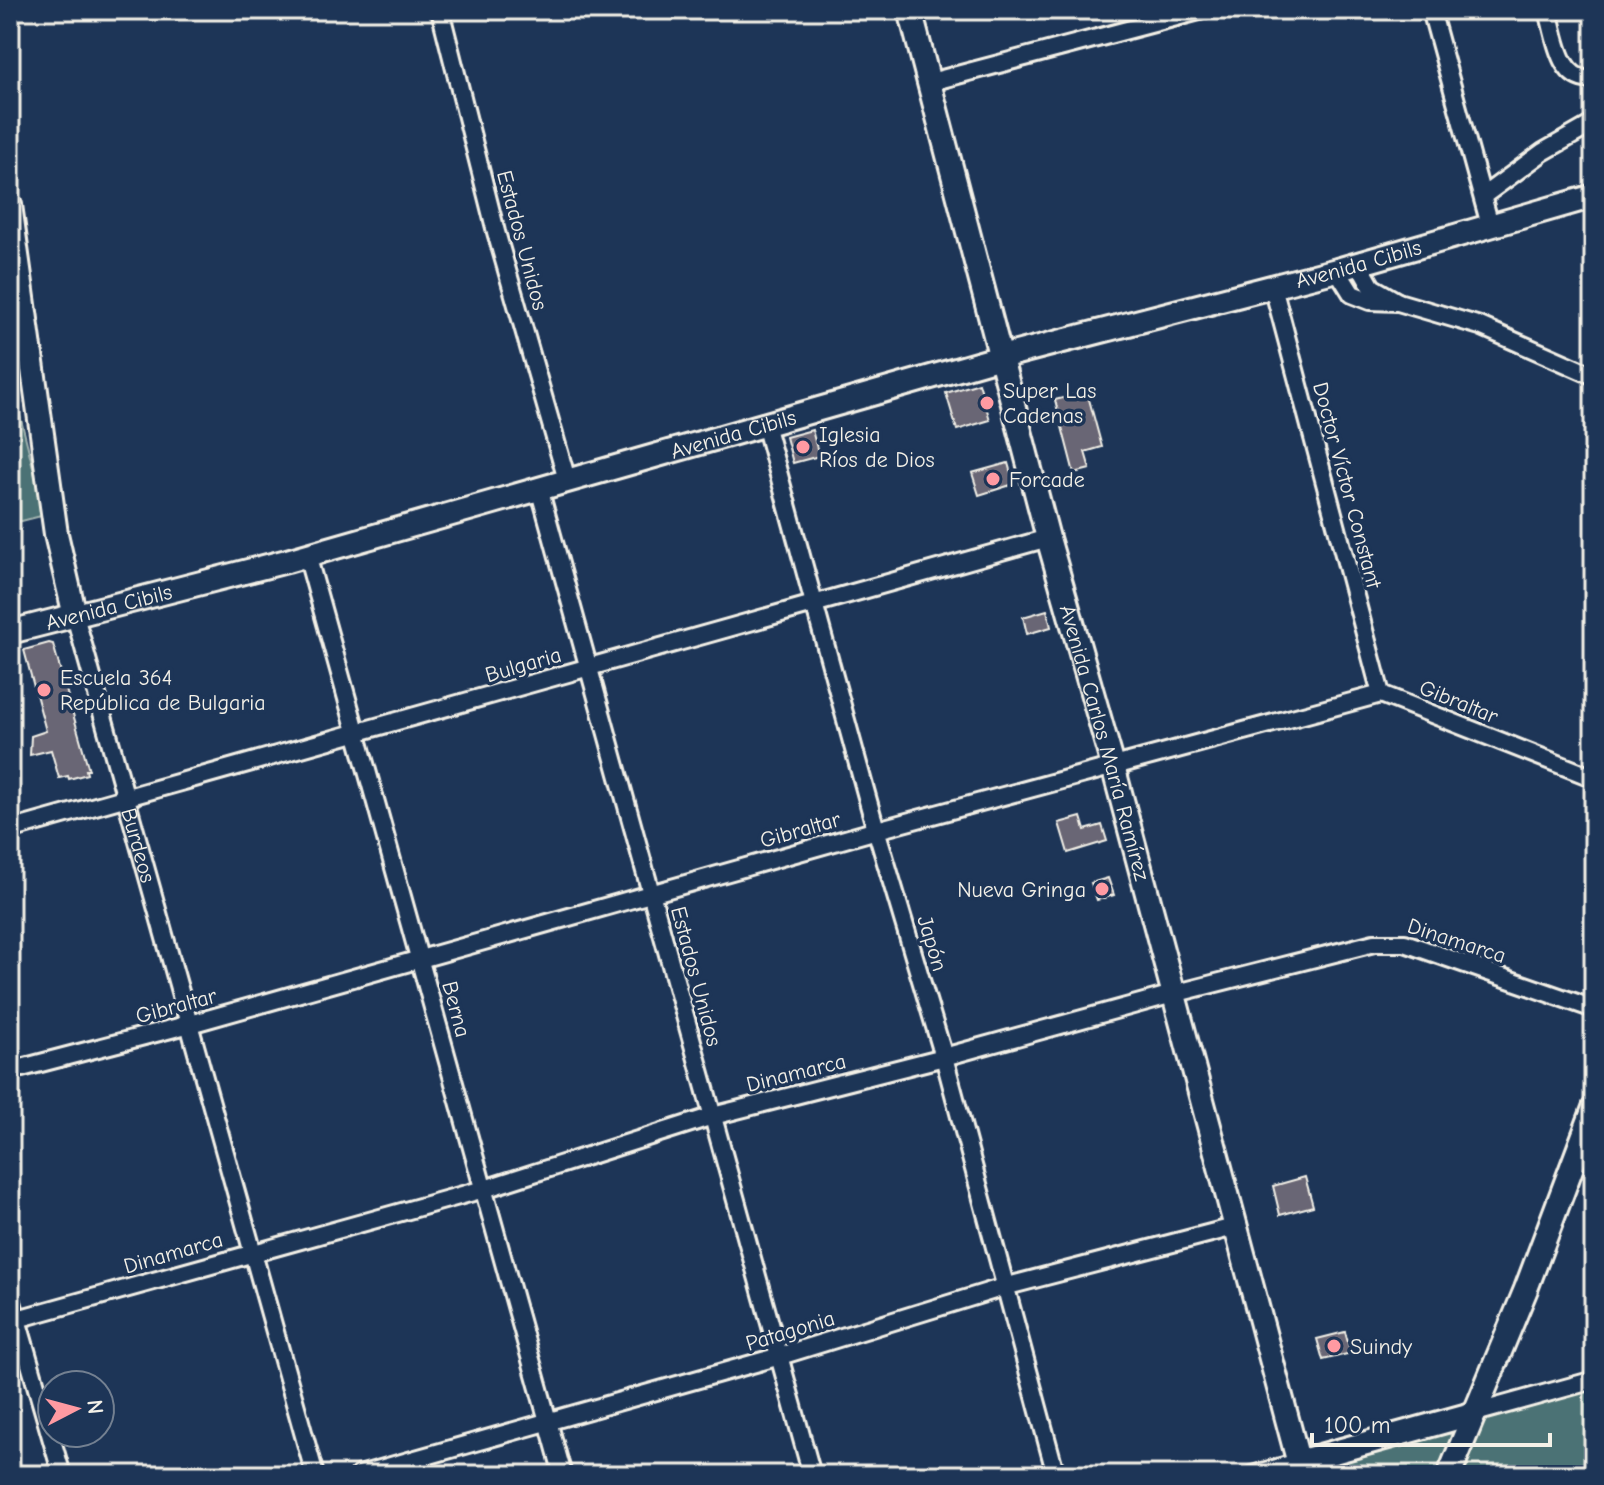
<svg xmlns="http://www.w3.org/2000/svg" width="1604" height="1485" font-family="'Comic Neue',sans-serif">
	<rect width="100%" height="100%" fill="#1d3557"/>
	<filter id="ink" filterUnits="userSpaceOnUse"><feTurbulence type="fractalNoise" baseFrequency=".0125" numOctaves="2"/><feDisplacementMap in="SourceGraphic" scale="16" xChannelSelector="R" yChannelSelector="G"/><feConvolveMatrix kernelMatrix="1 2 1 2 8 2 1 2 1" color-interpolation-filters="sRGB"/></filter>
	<g filter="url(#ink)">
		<path fill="#4c7275" stroke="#a0b2ae" stroke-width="2" d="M10 376 45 515 10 524Z
			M1594 1389V1475H1459L1483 1419Z
			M1446 1431 1453 1437 1441 1475H1311L1313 1468Z"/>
		<path fill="#696674" stroke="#f4f1e8" stroke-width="2" d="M979 383 990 420 957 430 946 393Z
			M1087 392 1102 447 1085 452 1090 469 1074 473 1055 400Z
			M812 430 819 456 793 463 786 437Z
			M1008 463 1014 484 979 495 972 473Z
			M1047 610 1051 627 1027 634 1023 617Z
			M49 643 53 644 89 770H86L87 774 69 779 68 776 59 778 51 750 30 755 31 736 46 731 24 650Z
			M1081 817 1085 830 1102 825 1107 841 1068 853 1059 823Z
			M1108 878 1114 895 1097 900 1091 883Z
			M1305 1177 1313 1206 1280 1215 1273 1186Z
			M1345 1332 1351 1353 1323 1360 1317 1339Z"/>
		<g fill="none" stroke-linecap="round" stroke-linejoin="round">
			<g stroke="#f4f1e8" stroke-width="22">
				<g id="street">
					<path d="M440 10 496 232 567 480"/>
					<path d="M1431 10 1490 225"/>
					<path d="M1548 10C1555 35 1559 84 1594 79"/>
					<path d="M927 83 1203 10"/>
					<path d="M1483 196 1543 152 1594 123"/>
					<path d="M1359 264 1372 287 1398 302"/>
					<path d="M1337 270 1352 294 1370 301 1398 302 1480 326 1594 376"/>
					<path d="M1273 287 1381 694"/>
					<path d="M765 424 873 819 944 1057 1056 1475"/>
					<path d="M539 488 812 1475"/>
					<path d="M307 555 563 1475"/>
					<path id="s1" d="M75 616 315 1475"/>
					<path d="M10 830 1048 538"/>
					<path d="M10 1071 190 1024 877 830 1381 694 1594 778"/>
					<path d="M10 1295 62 1475"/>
					<path d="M10 1321 484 1189 713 1116 944 1057 1173 994 1374 943H1405L1594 1009"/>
					<path d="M1475 1413 1594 1380"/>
					<path d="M359 1475 780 1356 1004 1287 1234 1227"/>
					<path d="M1252 1475 1298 1462"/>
				</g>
			</g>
			<g stroke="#f4f1e8" stroke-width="28">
				<g id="secondary">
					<path id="s2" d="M910 10 1048 538 1113 766 1302 1475"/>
					<path d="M10 205 56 534 75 616"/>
					<path id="s3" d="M10 632 287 561 1001 357 1337 270 1594 196"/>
					<path d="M1298 1462 1475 1413"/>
					<path d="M1449 1475 1526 1289 1594 1108"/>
				</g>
			</g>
			<use href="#street" stroke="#1d3557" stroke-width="16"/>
			<use href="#secondary" stroke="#1d3557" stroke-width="22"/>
		</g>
	</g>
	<g fill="#ff9aa2" stroke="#1d3557" stroke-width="3">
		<circle cx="987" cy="403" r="8"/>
		<circle cx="803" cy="447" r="8"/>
		<circle cx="993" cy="479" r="8"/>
		<circle cx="44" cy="690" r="8"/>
		<circle cx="1102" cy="889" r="8"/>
		<circle cx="1334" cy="1346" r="8"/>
	</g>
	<g text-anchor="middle" stroke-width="7" stroke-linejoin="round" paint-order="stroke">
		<g font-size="22" fill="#f4f1e8" stroke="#1d3557">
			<text transform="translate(523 240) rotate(75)" y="8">Estados Unidos</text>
			<text dy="8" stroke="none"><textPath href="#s3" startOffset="1398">Avenida Cibils</textPath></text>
			<text dy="8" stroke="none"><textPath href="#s3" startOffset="750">Avenida Cibils</textPath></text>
			<text transform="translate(1348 485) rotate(75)" y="8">Doctor Víctor Constant</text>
			<text dy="8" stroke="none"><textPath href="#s3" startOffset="102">Avenida Cibils</textPath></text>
			<text transform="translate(523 664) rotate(-16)" y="8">Bulgaria</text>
			<text transform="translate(1459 701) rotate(22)" y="8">Gibraltar</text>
			<text dy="8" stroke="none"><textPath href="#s2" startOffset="758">Avenida Carlos María Ramírez</textPath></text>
			<text transform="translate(800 829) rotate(-16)" y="8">Gibraltar</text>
			<text dy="8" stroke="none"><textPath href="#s1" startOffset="238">Burdeos</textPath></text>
			<text transform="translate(1457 940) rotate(18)" y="8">Dinamarca</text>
			<text transform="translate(933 943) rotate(73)" y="8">Japón</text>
			<text transform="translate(697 976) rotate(75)" y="8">Estados Unidos</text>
			<text transform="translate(176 1005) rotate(-15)" y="8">Gibraltar</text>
			<text transform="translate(457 1009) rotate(75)" y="8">Berna</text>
			<text transform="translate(796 1072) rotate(-14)" y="8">Dinamarca</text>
			<text transform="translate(173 1252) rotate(-16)" y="8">Dinamarca</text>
			<text transform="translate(790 1330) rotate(-17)" y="8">Patagonia</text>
		</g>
		<g font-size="22" fill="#f4f1e8" stroke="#1d3557" text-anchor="start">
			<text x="1003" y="398">Super Las<tspan x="1003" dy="25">Cadenas</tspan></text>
			<text x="819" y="442">Iglesia<tspan x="819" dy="25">Ríos de Dios</tspan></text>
			<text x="1009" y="487">Forcade</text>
			<text x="60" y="685">Escuela 364<tspan x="60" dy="25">República de Bulgaria</tspan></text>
			<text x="1086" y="897" text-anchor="end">Nueva Gringa</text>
			<text x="1350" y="1354">Suindy</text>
		</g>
	</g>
	<rect width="1604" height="1485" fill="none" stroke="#1d3557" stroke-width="40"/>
	<rect x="20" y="20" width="1564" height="1445" fill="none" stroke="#f4f1e8" stroke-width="3" filter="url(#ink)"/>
	<g transform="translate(76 1409) rotate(84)"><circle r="38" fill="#1d3557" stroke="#738091" stroke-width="2"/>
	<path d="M0-6L14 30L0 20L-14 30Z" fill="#ff9aa2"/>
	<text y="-12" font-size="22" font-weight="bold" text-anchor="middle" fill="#f4f1e8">N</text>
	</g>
	<path d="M1312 1433v12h238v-12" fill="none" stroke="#f4f1e8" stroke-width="4"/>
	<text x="1324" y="1433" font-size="24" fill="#f4f1e8" stroke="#1d3557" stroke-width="6" paint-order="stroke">100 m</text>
</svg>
